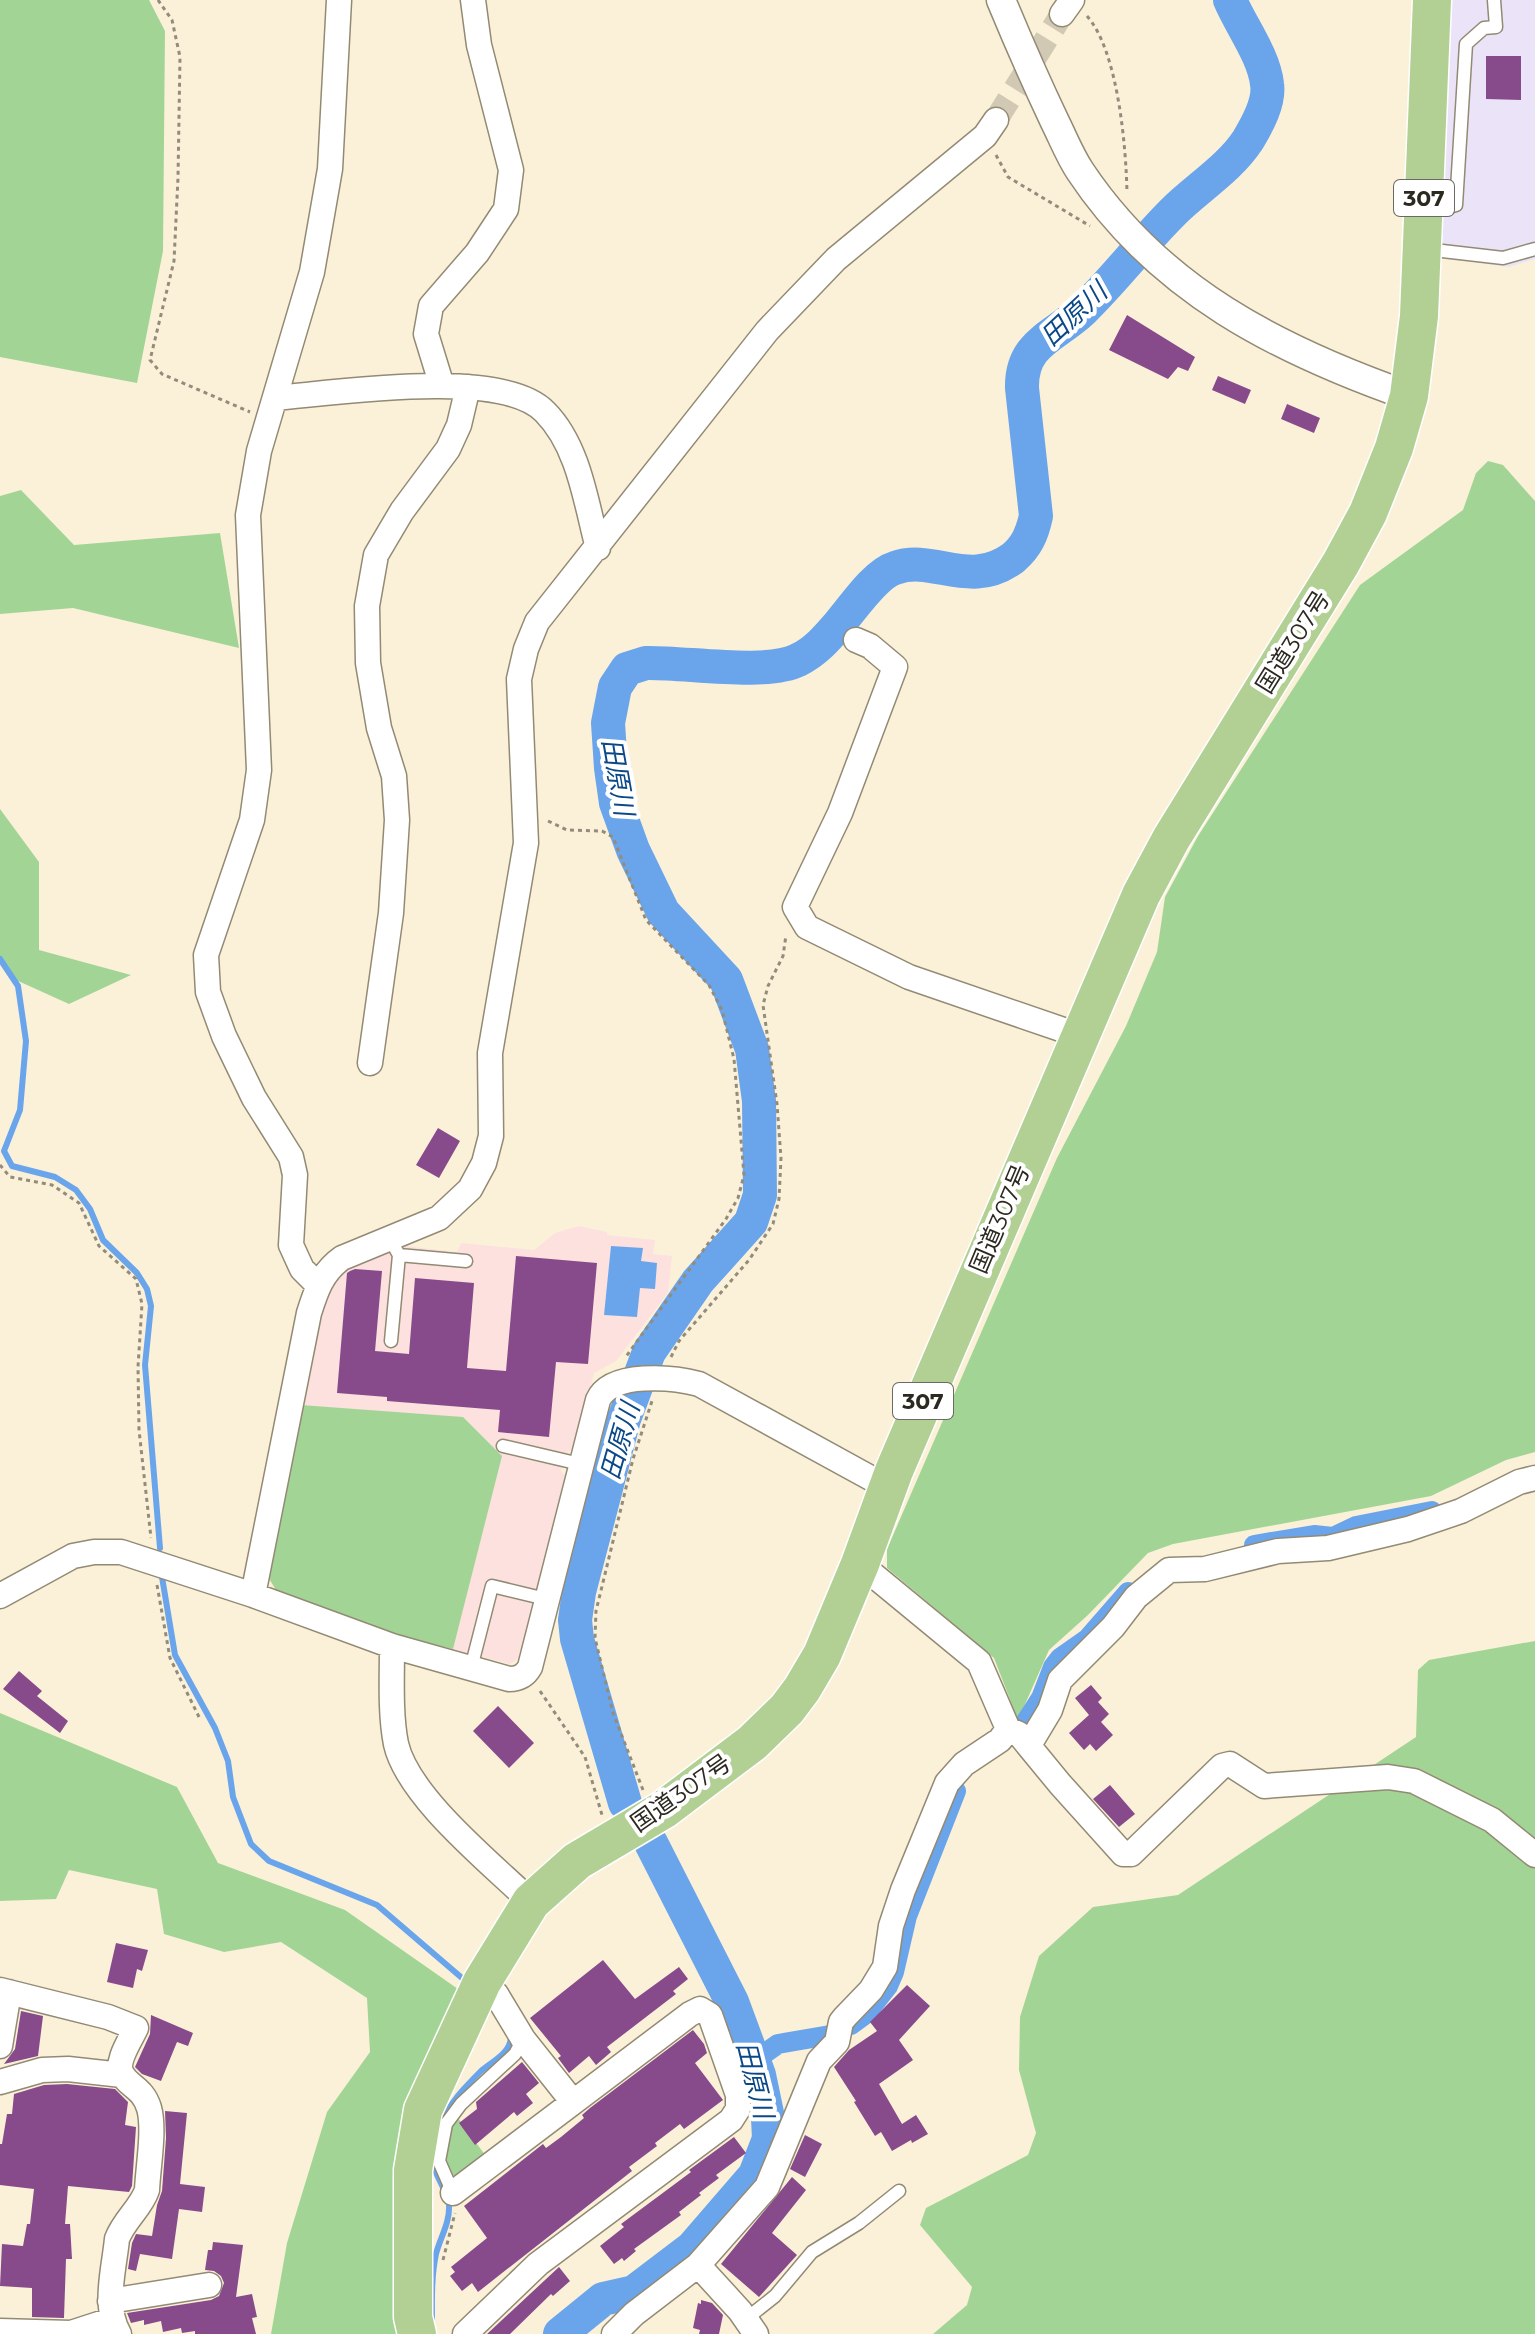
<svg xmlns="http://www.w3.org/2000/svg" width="1535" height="2334" font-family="Montserrat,'Noto Sans JP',sans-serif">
	<rect width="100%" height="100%" fill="#fbf1d9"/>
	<path fill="#ebe4f9" d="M1445 0H1535V259L1509 267 1438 258Z"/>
	<path fill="#fce1de" d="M579 1226 607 1232V1235L655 1240 653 1254 672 1256 668 1293 616 1361 594 1373 575 1447 564 1455 563 1460 561 1471 568 1478 518 1659 510 1664 393 1635 276 1590 268 1577 323 1293 344 1264 405 1246 457 1252 461 1243 534 1250 555 1233Z"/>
	<path fill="#a2d595" d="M0 0H149L165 31 163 251 137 383 0 357Z
		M1488 461 1503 465 1535 501V1452L1506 1460 1431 1496 1173 1544 1148 1553 1088 1615 1049 1650 1018 1720 994 1658 887 1568V1549L1057 1158 1126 1026 1157 952 1165 897 1198 836 1360 585 1463 510 1476 473Z
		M21 490 74 545 220 533 239 648 73 608 0 614V496Z
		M0 809 39 862V950L131 975 69 1004 16 980 0 959Z
		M301 1405 463 1417 502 1456 453 1649 393 1635 276 1590 268 1577Z
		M1535 1641V2334H933L967 2305 972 2287 920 2225 926 2208 1028 2155 1036 2133 1019 2070 1020 2017 1039 1956 1093 1907 1178 1895 1416 1737 1418 1670 1429 1660Z
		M0 1713 177 1787 218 1863 345 1910 458 1989 401 2146 409 2334H271L287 2243 327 2112 370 2052 367 1998 281 1942 224 1952 164 1934 157 1889 69 1870 56 1899 0 1901Z
		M458 2118 488 2159 461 2174 450 2176C443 2155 441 2133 458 2118Z"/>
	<path fill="#6aa5ec" d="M611 1246 643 1248 641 1261 657 1263 655 1289 640 1288 637 1317 604 1315Z"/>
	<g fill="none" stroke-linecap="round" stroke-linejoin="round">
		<path stroke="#6aa5ec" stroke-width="6" d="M0 959 18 986 26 1041 20 1110 4 1151 12 1166 55 1177 76 1190 90 1209 103 1240 137 1273 147 1289 151 1306 145 1365 160 1548
			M162 1577 175 1655 215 1728 228 1761 233 1797 251 1844 269 1861 377 1905 462 1978
			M442 2123C449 2103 466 2086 481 2071 493 2061 509 2054 511 2038
			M432 2325C432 2301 431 2278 436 2254 440 2238 450 2223 449 2205 447 2188 433 2176 433 2157"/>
		<path stroke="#6aa5ec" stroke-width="20" d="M1254 1545 1314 1535 1333 1537 1356 1526 1432 1511
			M1025 1723 1041 1698 1053 1667 1060 1658 1087 1639 1128 1592
			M851 2025 866 2014 888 1986 894 1972 907 1916 956 1791
			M754 2061 778 2044 830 2035"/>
		<path stroke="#6aa5ec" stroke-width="34" d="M625 1803 577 1639 575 1620 579 1592 624 1419 649 1352 698 1281 751 1222 760 1195 759 1101 752 1049 726 980 663 912 633 850 616 803 611 768 608 723 615 687 627 669 646 663C685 662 766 676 798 660 815 652 827 638 839 624 853 608 875 574 895 568 934 554 970 590 1013 558 1027 546 1032 534 1036 516L1022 388C1021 343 1054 337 1082 311 1114 280 1141 244 1173 212 1197 188 1229 169 1248 140 1257 125 1270 102 1267 84 1264 56 1241 26 1230 0
			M560 2334 603 2299 634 2292 692 2248 755 2175 769 2139 768 2118 759 2075 732 2002 651 1843"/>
	</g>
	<path fill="#874b8c" d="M1486 56H1521V100L1486 99Z
		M1127 315 1195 357 1188 371 1178 367 1168 379 1109 350Z
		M1218 376 1251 390 1245 404 1212 390Z
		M1287 404 1320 418 1314 433 1281 419Z
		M438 1128 460 1141 439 1178 416 1165Z
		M516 1256 597 1263 588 1364 556 1362 549 1437 498 1432 500 1410 387 1401V1397L337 1393 347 1273 350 1271 355 1269 382 1271 375 1351 409 1354 415 1278 474 1283 467 1368 506 1371Z
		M19 1671 42 1691 37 1696 68 1721 60 1733 3 1689Z
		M1091 1685 1102 1698 1098 1702 1109 1714 1101 1722 1113 1735 1096 1751 1090 1744 1084 1750 1069 1733 1089 1715 1075 1698Z
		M498 1706 534 1743 509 1768 473 1731Z
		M1110 1785 1135 1814 1119 1827 1093 1799Z
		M116 1943 148 1950 142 1971 137 1969 133 1988 107 1982Z
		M603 1960 635 1999 679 1967 688 1979 673 1991 676 1994 607 2047 611 2052 596 2065 589 2056 569 2073 558 2058 561 2056 530 2018Z
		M907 1985 930 2006 899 2040 913 2060 879 2084 902 2124 916 2115 928 2134 912 2143 911 2140 892 2151 881 2132 875 2136 854 2102 856 2101 834 2067 849 2050 877 2031 870 2022Z
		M21 2011 43 2016 38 2056 4 2064 15 2049Z
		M151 2015 193 2033 188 2046 177 2042 161 2081 142 2074 135 2067 150 2034Z
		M693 2030 704 2044 707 2053 695 2063 723 2100 684 2129 680 2124 655 2143 657 2146 629 2167 632 2171 478 2292 472 2283 462 2291 450 2276 455 2272 451 2267 487 2238 464 2206 543 2144 546 2148 561 2137 584 2118 582 2115 590 2108Z
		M522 2062 539 2083 526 2094 533 2103 517 2116 514 2112 475 2145 459 2123 477 2109 476 2102Z
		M67 2084 115 2089 128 2102 125 2125 136 2127 132 2186 129 2192 68 2186 65 2224H70L72 2259H66L64 2318 32 2317V2288L0 2286 2 2244 23 2246 27 2224H30L34 2189 0 2185V2144H2L7 2114H12L14 2094 44 2085Z
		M165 2111 187 2113 180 2184 205 2187 202 2212 179 2209 172 2259 140 2254 136 2271 128 2269 132 2243 136 2234 152 2236 157 2205 162 2191 166 2138Z
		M805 2135 822 2144 805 2177 790 2169Z
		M734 2137 746 2153 716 2175 719 2178 699 2193 701 2195 679 2212 681 2215 634 2249 636 2251 624 2261 622 2258 614 2264 600 2246 624 2227 621 2224 691 2172 689 2170Z
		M792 2177 806 2190 772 2233 797 2255 759 2297 721 2264Z
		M213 2242 243 2245 236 2297 252 2294 257 2317 252 2318 256 2334H195V2331L182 2333 181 2328 163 2332 161 2321 144 2325V2320L131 2323 127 2313 211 2300 219 2296 224 2283 221 2276 214 2271 205 2270 208 2250H212Z
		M559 2267 570 2281 553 2296 551 2294 510 2334H487Z
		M701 2300 712 2303 723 2315 719 2334H699L700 2330 693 2328 698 2303 701 2304Z"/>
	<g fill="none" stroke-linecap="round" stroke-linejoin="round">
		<path stroke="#d2c9b4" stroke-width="24" stroke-dasharray="24 12" stroke-linecap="butt" d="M996 120 1062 14"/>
		<g stroke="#938a74" stroke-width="15">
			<path id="service" d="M1427 213 1456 205 1466 44 1484 28 1496 27 1494 0
				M1425 249 1503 258 1535 249
				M390 1239 399 1255 391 1341
				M399 1255 466 1261
				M503 1446 580 1464
				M471 1668 492 1586 546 1599
				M453 2193 439 2161 446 2124 461 2104 515 2054 523 2039
				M746 2319 775 2296 812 2252 859 2223 899 2191"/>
		</g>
		<g stroke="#938a74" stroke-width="27">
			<path id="minor" d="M1062 14 1072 0
				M442 386 426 334 431 306 477 253 506 209 511 170 479 45 473 0
				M275 398C335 393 502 367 545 412 579 446 586 503 598 548
				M856 640 870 646 895 667 840 813 795 907 807 927 909 977 1078 1035
				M370 1063 391 913 397 820 394 776 379 728 368 663 367 606 376 555 402 511 448 449 459 425 468 387
				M318 1285 302 1269 291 1245 295 1175 291 1157 254 1098 224 1036 208 992 206 955 252 820 259 770 248 515 259 451 312 272 330 169 339 0
				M860 1564 979 1662 1008 1729 1019 1734 1060 1784 1123 1854H1131L1222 1766 1230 1764 1264 1786 1388 1777 1414 1781 1492 1820 1535 1855
				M253 1595 309 1313C316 1291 322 1272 342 1258L439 1218 470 1189 484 1163 491 1136 490 1053 526 843 519 679 526 649 537 622 767 331 836 259 985 136 996 120
				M0 1596 73 1556 94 1552H121L253 1595 392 1646 509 1679C519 1679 525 1676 530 1667L598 1400C611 1371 673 1377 699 1384L887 1487
				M392 1646C392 1678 390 1714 396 1744 408 1797 491 1863 531 1902
				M1029 1745 1050 1710 1060 1680 1113 1627 1136 1597 1169 1570 1205 1569 1278 1551 1328 1548 1408 1529 1461 1511 1519 1482 1535 1478
				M482 1982 496 1994 523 2039 573 2102
				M0 1990 108 2017 136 2028C131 2039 115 2062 122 2074 129 2087 143 2088 149 2108 155 2129 148 2167 147 2190 141 2208 124 2220 117 2239 114 2270 103 2306 119 2334
				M0 2046 9 1992
				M0 2082 42 2070 68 2069 122 2075
				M453 2193 690 2014 700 2009 710 2015 738 2095V2109L731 2120 538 2264 465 2334
				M698 2265 740 2311 756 2334
				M110 2301 209 2285
				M0 2331 71 2333 111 2320
				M614 2334 634 2314 698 2265 767 2187 819 2061 837 2042 841 2022 845 2017 871 1990 885 1967 891 1926 903 1890 947 1783 964 1764 1000 1740 1008 1729"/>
		</g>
		<g stroke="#938a74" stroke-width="31">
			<path id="tertiary" d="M1001 0C1018 41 1036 82 1055 122 1063 138 1070 156 1080 171 1159 290 1278 350 1409 396"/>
		</g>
		<g stroke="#fff" stroke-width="41">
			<path id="trunk" d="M417 2334 413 2317V2170L423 2110 482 1982 531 1902 577 1861 663 1810 752 1743 787 1709 802 1689 822 1655 860 1564 894 1471 1141 895 1171 839 1341 563 1368 513 1394 448 1409 396 1419 316 1432 0"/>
		</g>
		<path stroke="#938c7c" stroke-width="3" stroke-dasharray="4 4" stroke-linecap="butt" d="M158 0 172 20 180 57 178 178 174 261 150 360 162 374 250 412
			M1087 16C1118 51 1126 146 1127 193
			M996 155 1008 177 1090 226
			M548 821 567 830 602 831 613 837 646 920 709 985 722 1010 734 1059 744 1175 738 1198 726 1219 625 1358
			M0 1165 10 1177 52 1185 79 1203 99 1246 136 1279 142 1304 138 1367 139 1430 151 1538
			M671 1357 679 1341 749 1260 773 1224 779 1199 781 1158 777 1104 763 1005 768 986 783 956 786 935
			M157 1585 170 1658 199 1717
			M540 1691 585 1757 602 1815
			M643 1790 613 1713 595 1638 596 1611 633 1459 652 1401
			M443 2260 455 2213"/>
		<use href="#service" stroke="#fff" stroke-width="12"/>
		<use href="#minor" stroke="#fff" stroke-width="24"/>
		<use href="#tertiary" stroke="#fff" stroke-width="28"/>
		<use href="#trunk" stroke="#b2d094" stroke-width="38"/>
	</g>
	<g text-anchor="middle" stroke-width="8" stroke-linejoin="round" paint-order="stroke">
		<g fill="#fff" stroke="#6b6963" stroke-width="2">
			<rect x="1394" y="180" width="60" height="36" rx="6"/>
			<rect x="893" y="1383" width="60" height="36" rx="6"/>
		</g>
		<g font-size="22" font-weight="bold" fill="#2c2920">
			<text x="1424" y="206">307</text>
			<text x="923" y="1409">307</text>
		</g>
		<g font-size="24" fill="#2c2920" stroke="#fff">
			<text transform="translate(1293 642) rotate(-58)" y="8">国道307号</text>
			<text transform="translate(1000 1219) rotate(-67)" y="8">国道307号</text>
			<text transform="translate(681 1793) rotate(-35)" y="8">国道307号</text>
		</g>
		<g font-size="26" font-style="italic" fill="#0b4888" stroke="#fff">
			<text transform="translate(1074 314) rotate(-43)" y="9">田原川</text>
			<text transform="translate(618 777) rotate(80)" y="9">田原川</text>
			<text transform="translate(620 1441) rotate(-74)" y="9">田原川</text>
			<text transform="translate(755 2080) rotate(76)" y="9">田原川</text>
		</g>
	</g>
</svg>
